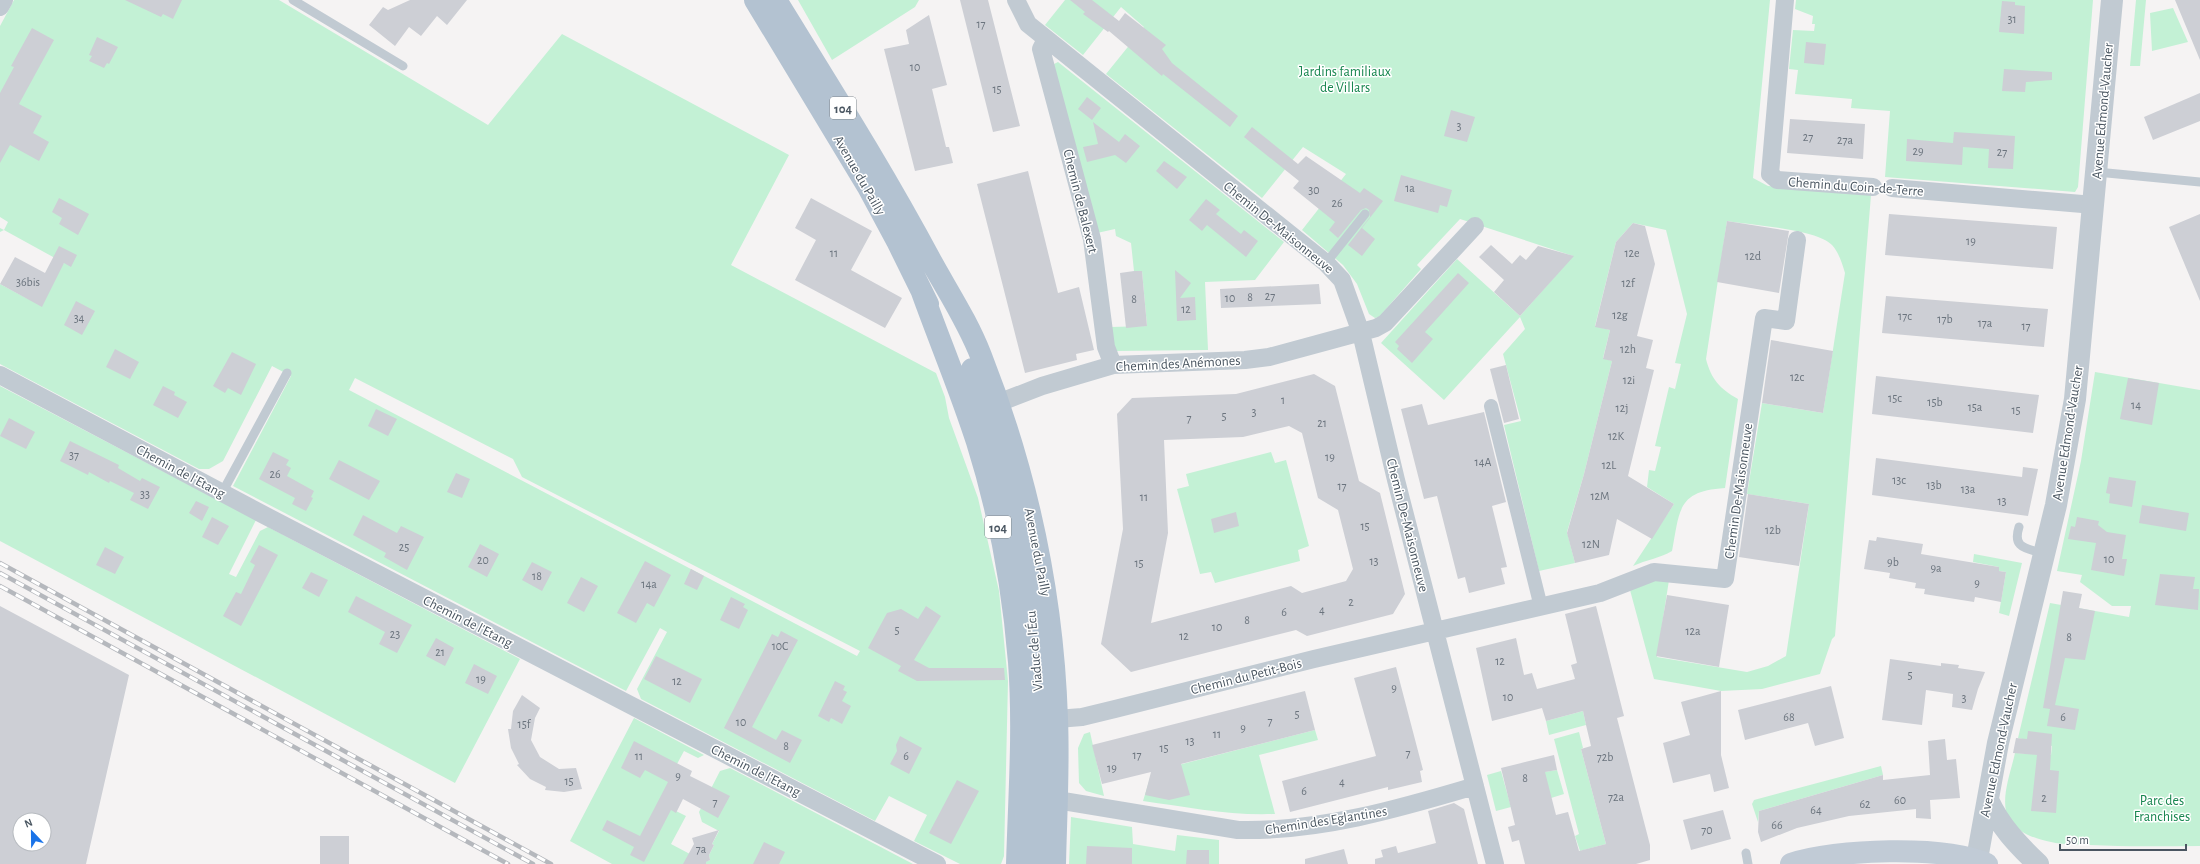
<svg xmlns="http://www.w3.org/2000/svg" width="2200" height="864" font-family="'Alegreya Sans',sans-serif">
	<rect width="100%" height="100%" fill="#f5f3f3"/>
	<path fill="#c3f1d5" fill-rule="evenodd" d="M14 0H279L488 125 562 34 789 155 731 265 936 373 945 397 949 418 978 498 999 591 1008 681 1004 856 1001 864H960L914 841 927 815 889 796 875 821 641 699 637 689 667 632 660 628 626 691 233 486 291 376 272 366 223 461 209 469H199L0 364V284L28 299 64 263 4 230 0 232V228L4 230 8 222 0 217V26ZM355 378 513 459 522 477 860 651 857 656 349 390Z
		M798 0H919L915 7 832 60Z
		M1065 0H1770L1753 178 1768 186 1871 195 1835 636 1832 639 1820 674 1762 689 1721 691 1654 679 1630 590 1656 580H1669L1657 657 1747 672 1768 666 1786 656 1809 504 1747 494 1762 403 1823 413 1845 273C1842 263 1839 253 1832 245 1817 229 1750 225 1727 221L1706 359C1711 379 1720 389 1738 399L1725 488C1677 491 1680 510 1672 551 1660 558 1646 560 1633 566L1674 504 1647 487 1649 470 1655 471 1661 447 1655 446 1669 387 1675 389 1681 364 1675 363 1687 314 1666 230 1633 223 1616 242 1595 326 1610 330 1603 358 1612 361 1584 474 1567 532 1575 563 1539 571 1504 425 1521 421 1503 354 1525 329 1520 317 1444 400 1381 343 1457 259 1520 316 1573 256 1460 219 1417 265 1421 269 1379 317 1375 318 1369 314 1357 284 1343 265 1302 230 1346 174 1303 147 1262 198 1106 74 1144 27 1121 7 1083 55 1045 25Z
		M1796 0H2093L2078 187 2075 192 1885 177 1890 111 1851 108 1852 99 1795 94 1798 70 1789 69 1793 30 1814 31 1815 24H1812L1813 16 1795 9Z
		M2136 0H2146L2140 66H2130Z
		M2173 8 2188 42 2152 51 2150 13Z
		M1058 62 1284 242 1255 280 1205 282 1208 350 1116 351 1112 346 1111 327 1147 326 1142 271H1134L1131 243 1116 236 1115 229 1097 233 1052 65Z
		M2095 372 2200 390V846C2163 846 2127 847 2090 845 2077 844 2063 845 2051 842 2036 839 2017 833 2009 819 1999 801 2011 772 2015 753L2051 755 2052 746 2018 738 2050 603 2129 617 2131 606H2112L2080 582 2082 575 2057 571 2081 461Z
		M0 386 256 520 229 574 236 577 260 531 268 527 520 659 455 783 0 541Z
		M1271 452 1275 463 1286 460 1309 546 1298 550 1300 561 1215 583 1211 572 1200 574 1177 489 1189 486 1186 474Z
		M1974 554 2022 563 2009 616 1999 613 2006 572 1999 571V567L1973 562Z
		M1583 711 1586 725 1549 735 1546 721Z
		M634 718 704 755 698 758 684 751 677 764 680 788 670 808 686 816 671 844 705 862 710 860 709 855 714 845 712 844 719 831 702 822 699 812 720 771 730 768 913 864H612L570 841Z
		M1315 730 1318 740 1259 755 1275 814C1231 816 1187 807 1143 801L1150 778 1155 771Z
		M1090 732 1104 796 1086 791 1079 783 1078 748 1084 734Z
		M1579 732 1583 748 1581 749 1606 844 1580 851 1575 836 1579 834 1554 739Z
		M1881 766 1883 775 1759 811 1758 822 1752 804 1754 800Z
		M1557 770 1564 794 1551 798 1544 772Z
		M1501 771 1511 807 1496 811 1487 775Z
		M1071 817 1132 827 1133 844 1175 851 1177 835 1219 840V864H1069Z"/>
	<path fill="#cdcfd5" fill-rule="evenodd" d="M125 0H182L173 19 163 14 161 17Z
		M410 0H467L447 25 437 16 421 36 409 27 395 46 369 25 383 7 388 10Z
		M960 0H988L1020 126 993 132Z
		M1070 0H1092L1119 21 1125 13 1166 45 1162 49 1172 63 1238 116 1230 127 1163 74 1162 76 1109 31 1108 32 1083 14 1085 12Z
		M2175 0H2200V60Z
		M2002 1 2015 2V5L2025 6 2024 34 1999 32Z
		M929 15 947 85 932 89 946 147H949L953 163 915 171 884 49 909 44 906 30Z
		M32 28 54 40 19 104 42 116 33 133 49 142 39 161 10 145 0 163V93L14 67 11 66Z
		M97 37 118 47 109 64 107 63 104 68 89 61 92 56 89 55Z
		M1806 42 1826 44 1824 65 1804 63Z
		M2004 69 2052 72V80L2026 82 2025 92 2002 91Z
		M2200 93V121L2153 140 2144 117Z
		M1087 97 1101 108 1092 120 1078 109Z
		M1451 110 1475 117 1467 142 1444 136Z
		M1790 119 1865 124 1863 159 1787 153Z
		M1093 122 1119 142 1125 134 1140 146 1126 163 1115 155 1087 162 1083 147 1098 144Z
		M1252 127 1298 164 1306 156 1360 193 1364 188 1383 201 1362 228 1375 239 1362 256 1348 245 1370 217 1369 210 1366 208 1361 210 1338 238 1329 230 1335 222 1293 188 1299 181 1244 137Z
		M1954 132 2015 136 2013 169 1988 168 1989 149 1963 147 1962 165 1906 161 1907 139 1953 143Z
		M1164 161 1187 177 1177 189 1156 171Z
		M1028 171 1058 293 1079 287 1094 350 1076 354 1077 360 1025 373 977 184Z
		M1401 175 1452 190 1447 207 1440 205 1438 213 1394 201Z
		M59 198 89 214 78 235 59 224 62 218 52 212Z
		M811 198 872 231 851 270 902 298 885 328 795 280 816 240 795 228Z
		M1206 199 1220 210 1216 214 1241 234 1244 230 1258 241 1246 257 1207 225 1202 231 1189 220Z
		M1889 214 2057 227 2053 269 1885 255Z
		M2200 214V301L2169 227Z
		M1727 221 1789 231 1779 293 1717 282Z
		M1633 223 1645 226 1655 264 1637 336 1653 340 1646 368 1654 370 1628 476 1674 504 1652 539 1617 519 1609 555 1575 563 1567 533 1584 474 1612 361 1603 359 1610 330 1595 327 1616 242Z
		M1491 245 1512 264 1520 255 1526 260 1538 246 1574 256 1520 316 1494 292 1504 280 1479 257Z
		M59 246 77 255 71 267 64 263 42 307 0 284 15 257 45 273Z
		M1175 270 1191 283 1180 298 1195 297 1196 320 1177 321Z
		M1134 271H1142L1147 326 1126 328 1120 273Z
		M1458 273 1469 283 1425 332 1433 339 1412 363 1397 349 1399 346 1395 342Z
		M1319 284 1321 304 1221 308 1220 289Z
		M1886 296 2048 309 2044 347 1882 333Z
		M76 301 95 311 82 335 64 325Z
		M1771 340 1833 351 1823 413 1762 403Z
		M115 349 139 362 130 379 106 367Z
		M232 352 256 364 241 395 228 388 225 393 213 386Z
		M1506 365 1519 419 1504 423 1490 369Z
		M1314 374 1335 386 1359 481 1380 493 1405 594 1393 614 1307 636 1296 630 1131 672 1101 644 1123 529 1117 414 1132 398 1236 394ZM1289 426 1302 433 1318 498 1338 510 1353 569 1346 581 1302 593 1291 586 1151 623 1168 533 1164 440 1243 437Z
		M1876 376 2039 395 2033 433 1872 414Z
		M2128 378 2159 383 2152 425 2120 419Z
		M163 386 175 392 174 395 187 402 178 418 153 405Z
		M1422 404 1428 425 1484 412 1506 502 1492 506 1507 567 1501 568 1505 584 1469 593 1465 577 1458 579 1437 496 1424 499 1401 409Z
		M376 409 397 419 388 436 368 426Z
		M9 418 35 432 26 449 0 436Z
		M70 441 119 465 118 468 140 481 142 478 160 487 148 509 130 500 134 493 110 481 109 483 89 472 88 475 60 461Z
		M273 452 289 460 286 465 291 468 287 476 314 491 311 497 313 498 306 511 292 504 295 498 259 479Z
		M1876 458 2022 477 2023 467 2038 469 2028 516 1872 495Z
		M339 460 380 481 369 500 329 479Z
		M456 473 470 479 462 498 447 492Z
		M2109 477 2136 481 2132 507 2109 503 2110 494 2106 493Z
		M1748 494 1809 504 1799 566 1739 557Z
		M196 501 209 507 202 521 189 513Z
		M2142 505 2189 513 2186 531 2139 523Z
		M1236 512 1239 526 1214 533 1211 519Z
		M363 515 397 533 401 526 424 537 407 570 384 557 386 553 353 535Z
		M212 517 229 526 218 545 202 537Z
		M2077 517 2099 521 2098 525 2107 532 2126 535 2122 559H2127L2124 576 2091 570 2096 543 2068 539 2071 526 2075 527Z
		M1877 537 1923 544 1921 554 1999 567V571L2006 572 2001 602 1975 597 1974 602 1924 594 1925 589 1915 588 1916 583 1889 578 1890 573 1864 569 1869 540 1876 541Z
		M480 544 499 554 487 577 468 567Z
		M259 545 278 555 241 626 223 616 236 592 241 594 255 565 250 562Z
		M105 547 124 557 115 574 96 565Z
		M645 561 671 575 654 607 647 603 636 623 617 613Z
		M532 562 552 572 542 591 522 580Z
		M691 569 704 576 697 590 684 584Z
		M311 572 328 580 319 597 302 588Z
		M2160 574 2195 577 2193 589H2199L2198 610 2155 605Z
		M581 577 598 586 584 612 567 603Z
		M2063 591 2082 594 2079 608 2095 611 2085 660 2065 658 2055 705 2079 709 2075 730 2047 726 2050 709 2043 708Z
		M1667 595 1729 605 1719 667 1656 656Z
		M356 596 412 625 397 653 379 644 385 632 348 612Z
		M731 597 745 604 743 607 748 610 739 629 720 620Z
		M0 606 129 675 86 864H0ZM20 820H44V844H20Z
		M926 606 941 616 914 660 929 668H1004L1005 680 917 681 898 671 901 666 868 648 887 613 901 609 918 619Z
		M1596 606 1624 716 1617 718 1650 845V860L1636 864H1525L1519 840 1512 842 1508 827 1515 825 1501 768 1554 755 1557 770 1545 772 1556 815 1568 812 1579 851 1606 844 1581 749 1591 746 1586 725 1583 711 1546 721 1542 708 1492 721 1476 648 1516 638 1524 675 1532 673 1537 689 1575 679 1571 665 1577 663 1565 614Z
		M781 631 798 640 752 727 776 740 782 730 802 740 790 763 724 728 772 634 778 637Z
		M436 638 454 648 445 666 426 656Z
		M656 656 702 679 690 703 644 679Z
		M1890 659 1941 666V663L1959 665 1958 668 1985 672 1978 689 1972 710 1952 707 1953 694 1926 690 1922 725 1882 720Z
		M474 664 497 676 488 694 465 683Z
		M1396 667 1423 770 1420 771 1422 782 1388 790V787L1290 812 1282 781 1376 756 1354 678Z
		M835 681 845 686 843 690 847 692 842 701 851 706 842 724 831 718 829 722 818 716Z
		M1831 686 1844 738 1815 746 1808 723 1745 740 1738 710Z
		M1305 691 1315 730 1181 764 1190 795 1169 800 1145 795 1151 772 1102 784 1092 745Z
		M1721 691V755L1729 788 1714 792 1710 774 1673 783 1663 743 1690 735 1681 702Z
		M522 695 540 708 535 718 531 740 540 757 559 769 576 768 582 789 564 792 545 790 546 787 530 779 517 765 519 764 511 748 508 729H511L513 711Z
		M2028 731 2052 734 2050 770 2059 771 2056 813 2031 811 2037 755 2013 753 2016 738 2027 739Z
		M900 736 922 748 909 774 890 764 897 751 896 745Z
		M1945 739 1947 760 1956 759 1960 798 1930 800 1931 819 1916 818V809L1849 816 1797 828 1761 842 1758 832 1759 811 1883 775V780L1930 775 1928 741Z
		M634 741 692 771 690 776 730 796 718 818 683 799 676 813 671 810 644 862 630 855 634 847 602 830 607 820 640 836 668 782 645 770 640 778 621 768Z
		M957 780 979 791 951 844 929 833Z
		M1454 803 1464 809 1478 864H1375V859L1383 857 1381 850 1396 846 1398 853 1436 843 1428 811Z
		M1723 810 1731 839 1691 850 1683 820Z
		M719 830 712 844 714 845 709 855 710 860 706 862V864H683L694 844 692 838Z
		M320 836H349V864H320Z
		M764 842 785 852 779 864H753Z
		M1087 846 1132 848V864H1086Z
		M1344 849 1348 864H1305V859Z
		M1187 850H1209V864H1186Z"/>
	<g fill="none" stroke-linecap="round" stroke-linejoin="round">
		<path stroke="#c1cad2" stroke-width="9" d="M293 0 403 66
			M2097 172 2200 182
			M1326 263 1365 214
			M222 493 287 373
			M2019 527C2012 549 2027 548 2044 554
			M1746 853 1748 864"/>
		<path stroke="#c1cad2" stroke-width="14" d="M1491 406 1541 607"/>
		<path stroke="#c1cad2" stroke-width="18" d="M1016 0 1028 24 1326 263 1342 280 1361 333 1396 480 1495 864
			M1785 0 1770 174 1777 180 1873 187
			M0 7 4 0
			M1046 39 1041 49 1092 239 1106 347 1113 365
			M1892 188 2094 205
			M0 375 264 515 937 864
			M998 403 1042 386 1113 365 1245 360 1269 357 1376 328 1385 323 1475 226
			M1057 719 1082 717 1115 709 1314 659 1600 593 1654 572 1725 579 1764 318 1786 321 1797 240
			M1057 800 1238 830C1318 832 1398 809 1475 786"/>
		<path stroke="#c1cad2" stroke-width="22" d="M1988 800C2000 826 2017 844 2038 864
			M1977 859 1998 743 2056 505 2075 399 2112 0"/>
		<path stroke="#c1cbd6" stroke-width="22" d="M1791 864C1835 849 1945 845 1987 864"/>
		<path stroke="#b3c2d1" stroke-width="22" d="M755 0 868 187 897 241 928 304
			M776 0C829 86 883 171 931 261 948 292 968 322 981 356 1027 473 1053 594 1057 719 1059 768 1056 816 1055 864
			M922 292C940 342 961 392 977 442 999 512 1013 588 1019 662 1024 729 1019 797 1017 864
			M972 369C993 442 1016 514 1028 589 1042 680 1039 772 1034 864"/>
		<g stroke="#b5b8bd" stroke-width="4.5">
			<path id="rail" d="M0 563 551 864
				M0 573 533 864
				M0 586 508 864"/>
		</g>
		<use href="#rail" stroke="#fff" stroke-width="3" stroke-dasharray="9" stroke-linecap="butt"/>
	</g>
	<g text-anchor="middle" stroke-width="3" stroke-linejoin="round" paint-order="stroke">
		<g font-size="12" fill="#6b747e">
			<text x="2012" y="23">31</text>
			<text x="981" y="28">17</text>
			<text x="915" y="71">10</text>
			<text x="997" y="93">15</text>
			<text x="1459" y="130">3</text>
			<text x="1808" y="141">27</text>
			<text x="1845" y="144">27a</text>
			<text x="1918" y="155">29</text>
			<text x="2002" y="156">27</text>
			<text x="1410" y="192">1a</text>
			<text x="1314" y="194">30</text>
			<text x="1337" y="207">26</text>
			<text x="1971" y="245">19</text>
			<text x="834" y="257">11</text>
			<text x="1632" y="257">12e</text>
			<text x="1753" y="260">12d</text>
			<text x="28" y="286">36bis</text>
			<text x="1628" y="287">12f</text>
			<text x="1270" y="300">27</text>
			<text x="1250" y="301">8</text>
			<text x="1230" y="302">10</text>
			<text x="1134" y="303">8</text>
			<text x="1186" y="313">12</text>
			<text x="1620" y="319">12g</text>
			<text x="1905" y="320">17c</text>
			<text x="79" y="322">34</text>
			<text x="1945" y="323">17b</text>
			<text x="1985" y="327">17a</text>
			<text x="2026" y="330">17</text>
			<text x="1628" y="353">12h</text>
			<text x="1797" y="381">12c</text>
			<text x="1629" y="384">12i</text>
			<text x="1895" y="402">15c</text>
			<text x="1283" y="404">1</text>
			<text x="1935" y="406">15b</text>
			<text x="2136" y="409">14</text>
			<text x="1975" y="411">15a</text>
			<text x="1622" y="412">12j</text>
			<text x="2016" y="414">15</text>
			<text x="1254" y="416">3</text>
			<text x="1224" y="420">5</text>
			<text x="1189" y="422">7</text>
			<text x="1322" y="427">21</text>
			<text x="1616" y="440">12K</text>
			<text x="74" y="459">37</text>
			<text x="1330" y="461">19</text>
			<text x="1483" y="466">14A</text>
			<text x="1609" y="469">12L</text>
			<text x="275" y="478">26</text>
			<text x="1899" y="484">13c</text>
			<text x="1934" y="489">13b</text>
			<text x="1342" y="490">17</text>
			<text x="1968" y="493">13a</text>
			<text x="145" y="498">33</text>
			<text x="1600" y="500">12M</text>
			<text x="1144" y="501">11</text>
			<text x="2002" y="505">13</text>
			<text x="1365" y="530">15</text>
			<text x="1773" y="534">12b</text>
			<text x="1591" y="548">12N</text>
			<text x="404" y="551">25</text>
			<text x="2109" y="563">10</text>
			<text x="483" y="564">20</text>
			<text x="1374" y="565">13</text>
			<text x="1893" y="566">9b</text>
			<text x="1139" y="567">15</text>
			<text x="1936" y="572">9a</text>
			<text x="537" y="580">18</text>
			<text x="1977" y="587">9</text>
			<text x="649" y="588">14a</text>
			<text x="1351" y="606">2</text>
			<text x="1322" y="614">4</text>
			<text x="1284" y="616">6</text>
			<text x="1247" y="624">8</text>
			<text x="1217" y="631">10</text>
			<text x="897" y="634">5</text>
			<text x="1693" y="635">12a</text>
			<text x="395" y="638">23</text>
			<text x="1184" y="640">12</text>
			<text x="2069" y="641">8</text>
			<text x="780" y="650">10C</text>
			<text x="440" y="656">21</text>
			<text x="1500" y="665">12</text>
			<text x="1910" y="679">5</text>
			<text x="481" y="683">19</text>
			<text x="677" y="685">12</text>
			<text x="1394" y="692">9</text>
			<text x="1508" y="701">10</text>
			<text x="1964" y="702">3</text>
			<text x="1297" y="718">5</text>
			<text x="1789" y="721">68</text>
			<text x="2063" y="721">6</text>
			<text x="1270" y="725">7</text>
			<text x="741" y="726">10</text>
			<text x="524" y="728">15f</text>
			<text x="1243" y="732">9</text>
			<text x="1217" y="738">11</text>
			<text x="1190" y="745">13</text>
			<text x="786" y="750">8</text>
			<text x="1164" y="752">15</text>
			<text x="1408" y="757">7</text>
			<text x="1137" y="759">17</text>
			<text x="639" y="760">11</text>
			<text x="906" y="760">6</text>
			<text x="1605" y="761">72b</text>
			<text x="1112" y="772">19</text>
			<text x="678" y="780">9</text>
			<text x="1525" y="782">8</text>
			<text x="569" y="785">15</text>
			<text x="1342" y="786">4</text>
			<text x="1304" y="795">6</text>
			<text x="1616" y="801">72a</text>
			<text x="2044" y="802">2</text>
			<text x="1900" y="804">60</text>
			<text x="715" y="806">7</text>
			<text x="1865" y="808">62</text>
			<text x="1816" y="814">64</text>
			<text x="1777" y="829">66</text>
			<text x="1707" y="834">70</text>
			<text x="701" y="853">7a</text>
		</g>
		<g fill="#fff" stroke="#808990" stroke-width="1">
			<rect x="830" y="97" width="26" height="22" rx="3"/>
			<rect x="985" y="516" width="26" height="22" rx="3"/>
		</g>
		<g font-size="13" font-weight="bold" fill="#4a5661">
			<text x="843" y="113">104</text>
			<text x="998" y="532">104</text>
		</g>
		<g font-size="14" fill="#17864f" stroke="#fff">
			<text x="1345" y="76">Jardins familiaux<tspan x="1345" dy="16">de Villars</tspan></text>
			<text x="2162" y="805">Parc des<tspan x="2162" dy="16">Franchises</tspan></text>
		</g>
		<g font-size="14" fill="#4a5661" stroke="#fff">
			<text transform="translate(2102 111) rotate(-85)" y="5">Avenue Edmond-Vaucher</text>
			<text transform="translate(860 175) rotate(60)" y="5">Avenue du Pailly</text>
			<text transform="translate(1856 186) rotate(4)" y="5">Chemin du Coin-de-Terre</text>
			<text transform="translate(1081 201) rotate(76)" y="5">Chemin de Balexert</text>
			<text transform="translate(1279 227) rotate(39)" y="5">Chemin De-Maisonneuve</text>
			<text transform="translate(1178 363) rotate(-3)" y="5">Chemin des Anémones</text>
			<text transform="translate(2067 433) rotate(-81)" y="5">Avenue Edmond-Vaucher</text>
			<text transform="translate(181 471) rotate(28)" y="5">Chemin de l'Etang</text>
			<text transform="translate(1738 491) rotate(-82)" y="5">Chemin De-Maisonneuve</text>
			<text transform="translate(1408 525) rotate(76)" y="5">Chemin De-Maisonneuve</text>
			<text transform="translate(1038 552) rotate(79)" y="5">Avenue du Pailly</text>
			<text transform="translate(468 621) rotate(27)" y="5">Chemin de l'Etang</text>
			<text transform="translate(1034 651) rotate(-95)" y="5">Viaduc de l'Écu</text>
			<text transform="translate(1246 676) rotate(-14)" y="5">Chemin du Petit-Bois</text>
			<text transform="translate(1998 750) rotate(-78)" y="5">Avenue Edmond-Vaucher</text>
			<text transform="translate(756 770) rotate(27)" y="5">Chemin de l'Etang</text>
			<text transform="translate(1326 820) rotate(-9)" y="5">Chemin des Eglantines</text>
		</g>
	</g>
	<g transform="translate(32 832) rotate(338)"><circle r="19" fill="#ffffff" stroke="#b7bbc0"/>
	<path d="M0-3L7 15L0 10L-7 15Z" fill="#1a73e8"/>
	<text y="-6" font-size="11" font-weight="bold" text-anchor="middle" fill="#4a5661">N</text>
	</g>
	<path d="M2060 844v6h126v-6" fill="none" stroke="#4a5661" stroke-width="2"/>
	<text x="2066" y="844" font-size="12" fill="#4a5661" stroke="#ffffff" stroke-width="3" paint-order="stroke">50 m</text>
</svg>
